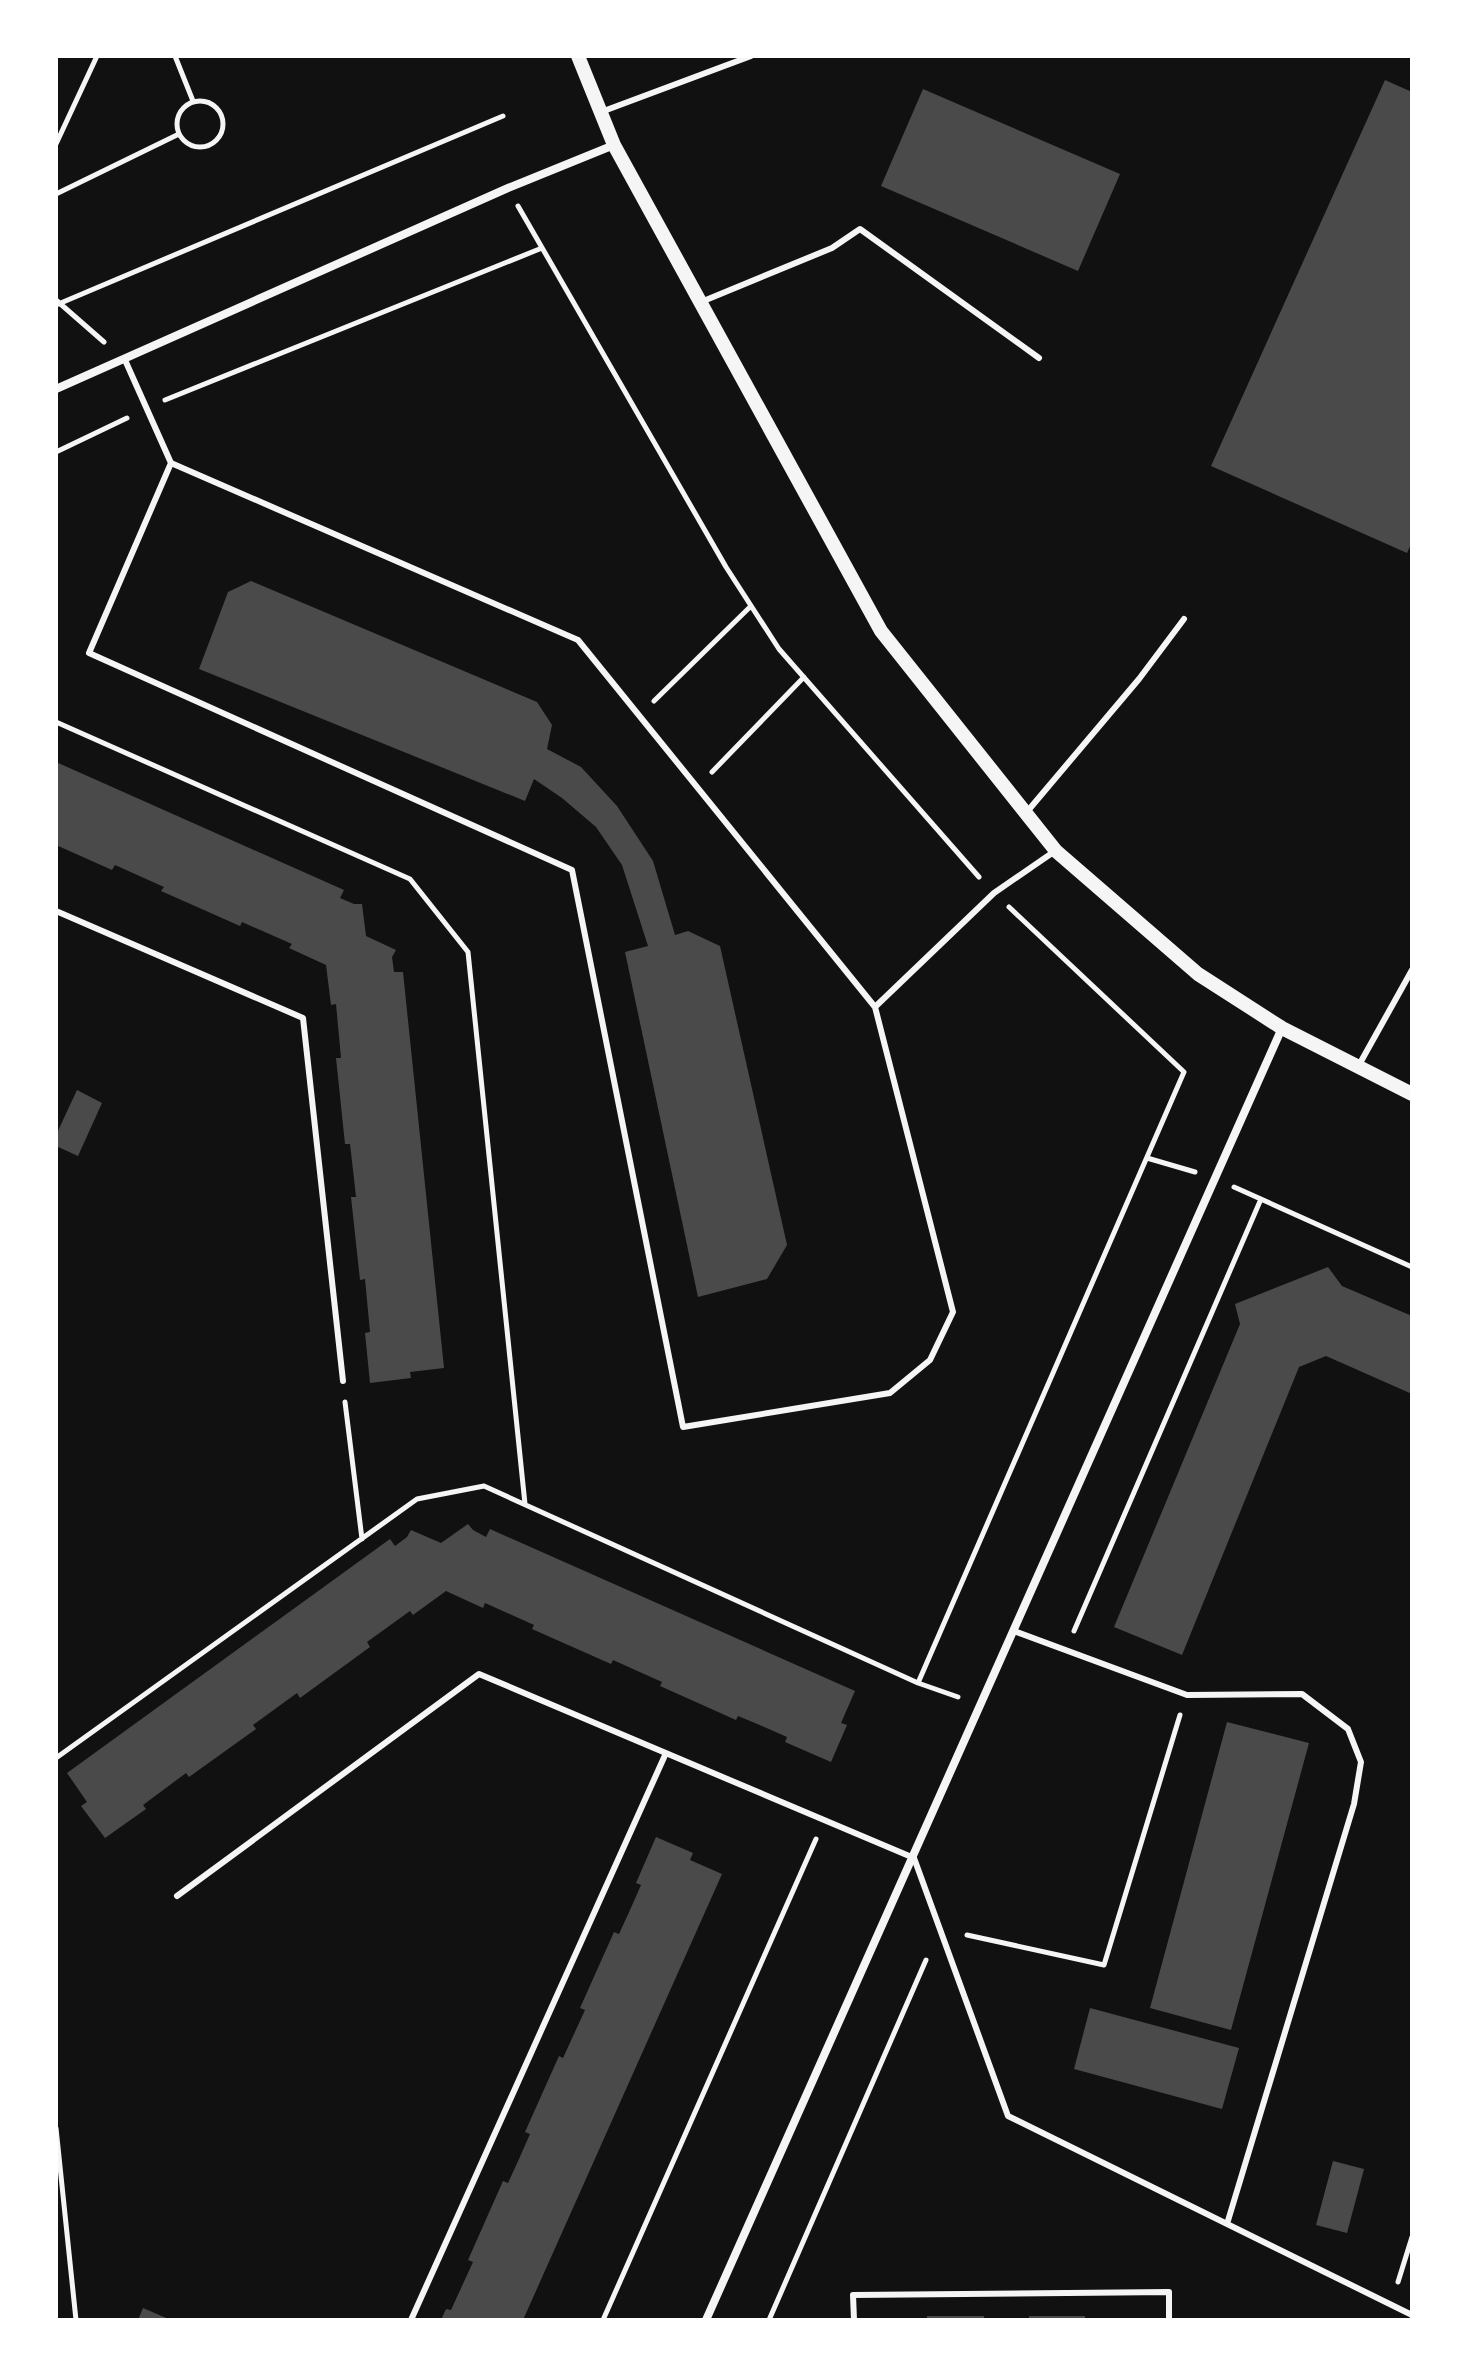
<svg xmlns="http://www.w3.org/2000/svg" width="1468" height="2376" font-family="'DM Sans',sans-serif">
	<rect width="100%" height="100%" fill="#111"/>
	<path fill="#4a4a4a" d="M1385 80 1412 92V542L1407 553 1211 466Z
		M923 89 1120 174 1078 271 881 186Z
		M251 581 537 702 552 725 547 749 581 767 617 806 653 861 675 935 688 931 720 946 787 1245 767 1279 698 1297 625 952 648 946 622 865 596 827 562 798 534 779 525 801 199 669 228 592Z
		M56 762 344 890 340 898 354 904H362L366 936 396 950 392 957 394 972H403L444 1368 410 1372 411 1378 370 1383 365 1333 370 1332 365 1279 360 1280 351 1197H356L353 1170 350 1144H345L336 1058H341L336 1004 331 1005 326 965 289 948 292 944 242 922 240 926 161 891 164 887 115 865 112 870 56 845Z
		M77 1090 102 1103 78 1156 56 1146V1135Z
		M1328 1267 1342 1286 1412 1316V1394L1326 1356 1299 1367 1182 1655 1114 1627 1240 1324 1235 1304Z
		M468 1524 473 1530 486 1537 490 1529 855 1691 841 1723 847 1725 831 1762 785 1742 787 1737 762 1726 738 1716 736 1720 660 1686 662 1682 613 1660 611 1664 532 1629 534 1625 485 1603 483 1608 446 1591 413 1615 410 1611 367 1642 370 1647 300 1698 297 1693 253 1725 256 1729 189 1777 186 1773 143 1805 146 1809 105 1838 81 1806 87 1802 67 1773 390 1539 395 1546 407 1537 411 1530 441 1543Z
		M1227 1722 1309 1743 1231 2030 1150 2008Z
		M656 1837 693 1853 690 1860 722 1874 523 2320H441L446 2309 451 2310 473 2262 468 2260 503 2181 508 2183 519 2159 530 2134 525 2132 559 2056 563 2058 585 2010 580 2008 614 1932 619 1934 630 1910 641 1885 636 1883Z
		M1090 2008 1239 2048 1222 2109 1074 2069Z
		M1333 2161 1364 2169 1347 2233 1316 2225Z
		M143 2308 171 2320H138Z
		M927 2316H984V2320H927Z
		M1029 2316H1085V2320H1029Z"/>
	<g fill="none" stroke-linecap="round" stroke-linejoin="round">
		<path stroke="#f5f5f5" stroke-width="5" d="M175 56 193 101
			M177 124a23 23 0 1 1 46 0a23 23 0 1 1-46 0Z
			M56 144 97 56
			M56 194 179 134
			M518 206 726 567 779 649 979 877
			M56 300 104 342
			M56 305 503 116
			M165 400 542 248
			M56 452 127 418
			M654 701 751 606
			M56 722 410 879 468 952 525 1504
			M712 772 804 677
			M1147 1158 1195 1172
			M1234 1187 1412 1267
			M345 1402 362 1539
			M1074 1631 1261 1199
			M918 1683 1184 1072 1009 907
			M56 1758 417 1499 484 1486 918 1683 958 1697
			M967 1935 1104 1965 1180 1715
			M56 2128 76 2320
			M1398 2282 1412 2237
			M603 2320 816 1839
			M769 2320 926 1960"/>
		<path stroke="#f5f5f5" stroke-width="6" d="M601 112 751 56
			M701 302 832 248 860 229 1039 358
			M125 360 171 463 578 640 875 1007 994 893 1055 851
			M171 463 89 653 572 870 683 1427 890 1393 930 1360 953 1312 875 1007
			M1026 813 1139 679 1184 619
			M56 911 303 1018 343 1381
			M1359 1065 1412 970
			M1014 1631 1187 1695 1302 1694 1348 1729 1361 1762 1354 1804 1227 2224
			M177 1896 479 1674 914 1858 1008 2116 1412 2315
			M411 2320 666 1753
			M854 2320 853 2295 1169 2292V2320"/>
		<path stroke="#f5f5f5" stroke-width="8" d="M56 389 508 188 614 145
			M706 2320 1282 1028"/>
		<path stroke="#f5f5f5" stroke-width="14" d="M578 56 614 145 881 631 1056 851 1198 974 1282 1028 1412 1094"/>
	</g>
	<rect width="1468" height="2376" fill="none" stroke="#ffffff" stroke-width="116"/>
</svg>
